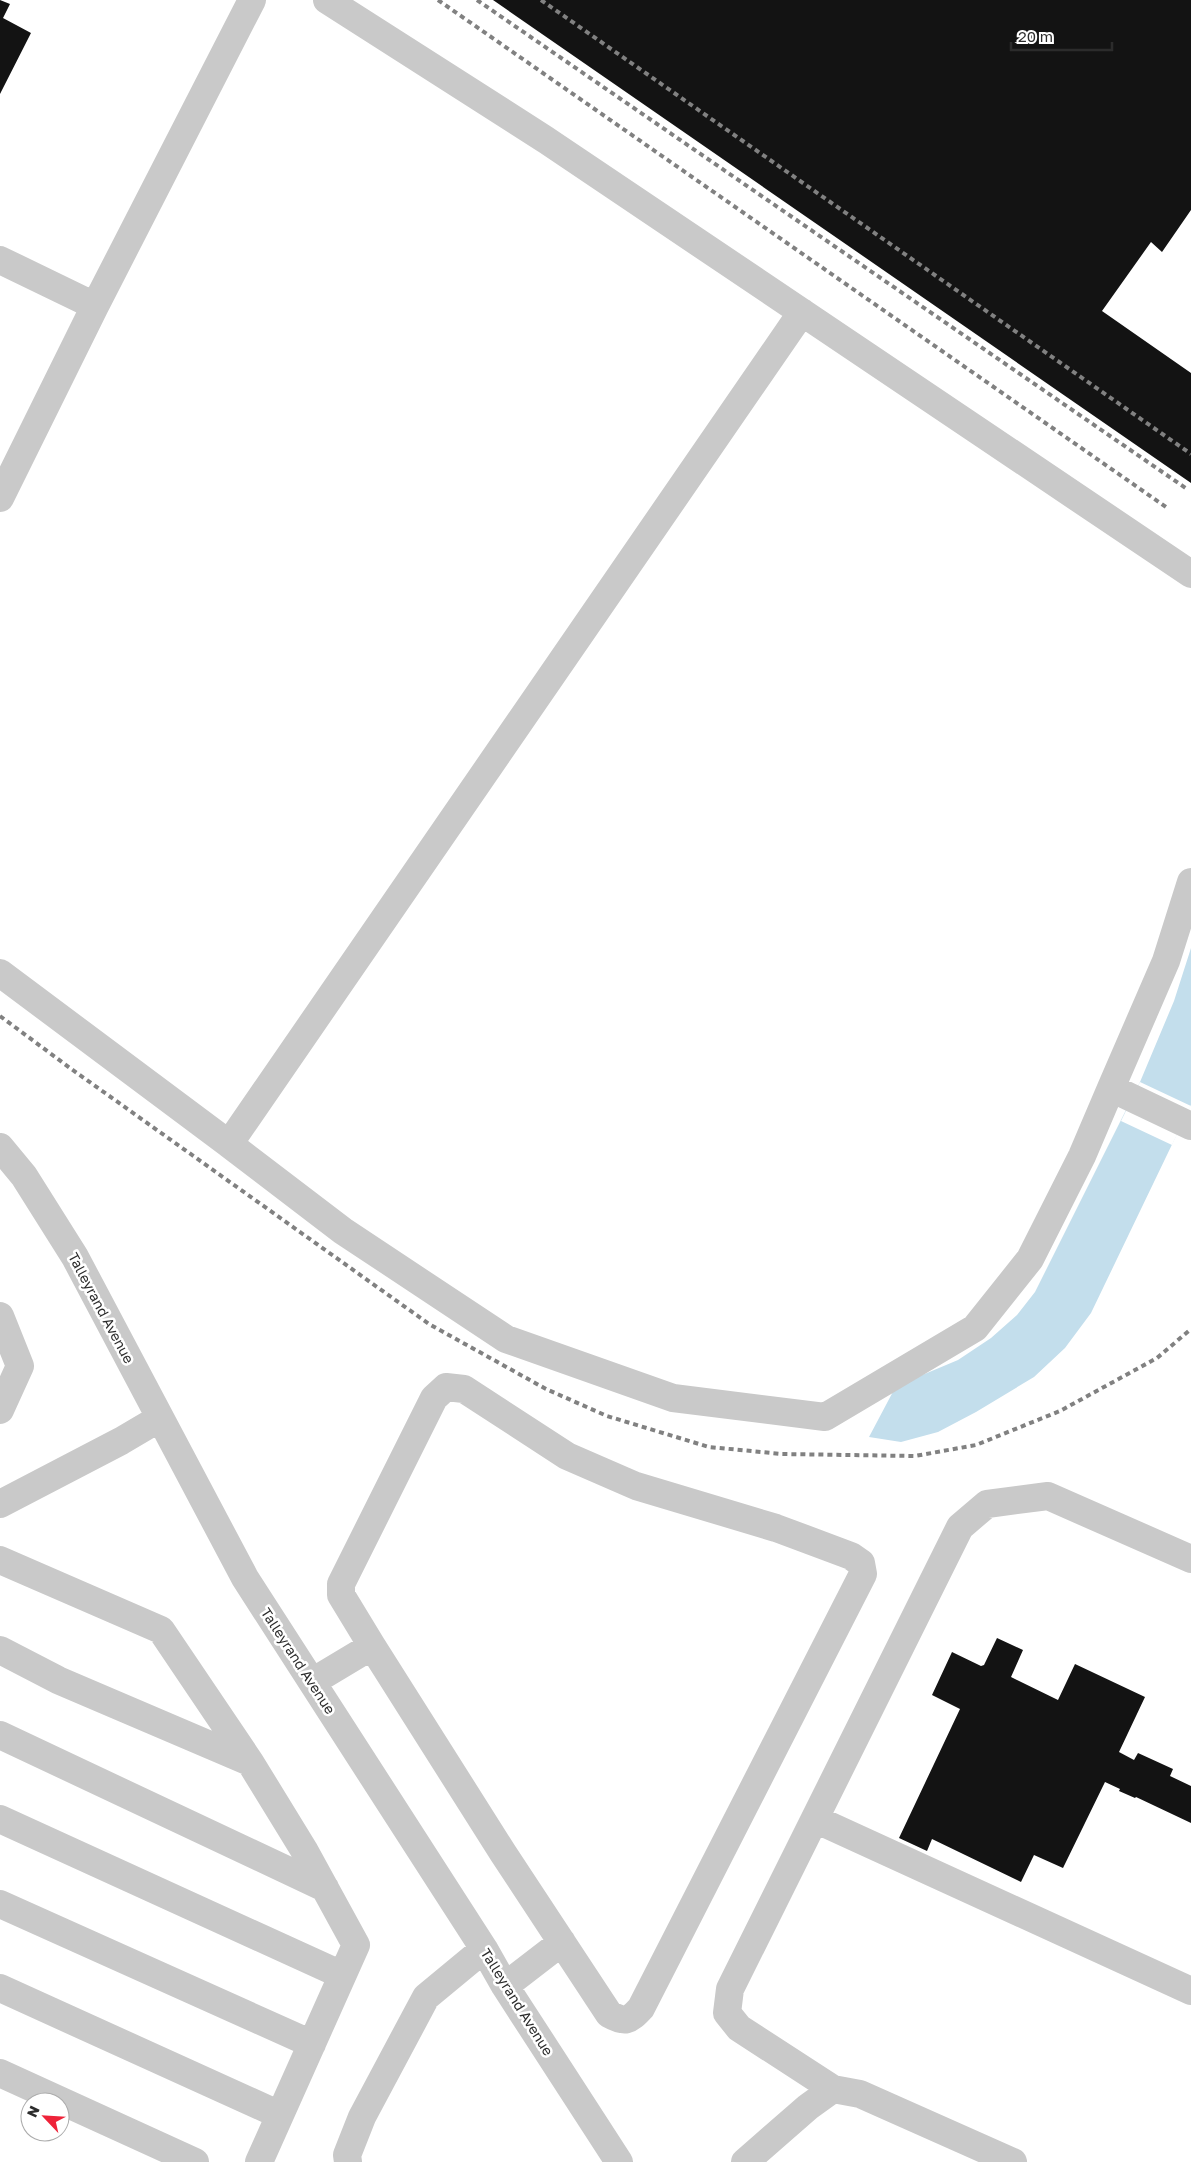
<svg xmlns="http://www.w3.org/2000/svg" width="1191" height="2162" font-family="'Golos Text',sans-serif">
	<rect width="100%" height="100%" fill="#fff"/>
	<path fill="#c3deec" d="M1191 948V1105L1091 1313 1065 1348 1034 1377 976 1412 938 1432 901 1442 869 1437 896 1386 958 1360 991 1338 1017 1315 1035 1292 1140 1082 1174 1001Z"/>
	<path fill="#fff" d="M1140 1082 1191 1106 1172 1145 1121 1121Z"/>
	<path fill="#131313" d="M0 0 10 4 3 18 31 33 0 94Z
		M493 0H1191V210L1162 252 1151 242 1102 311 1191 373V483Z
		M997 1638 1023 1650 1011 1677 1058 1700 1075 1664 1145 1697 1119 1752 1134 1760 1138 1753 1173 1769 1170 1776 1191 1786V1823L1136 1797 1135 1798 1119 1791 1120 1789 1105 1782 1063 1868 1034 1855 1021 1882 932 1839 927 1851 899 1838 960 1709 932 1695 952 1652 981 1666 984 1665Z"/>
	<g fill="none" stroke-linecap="round" stroke-linejoin="round">
		<path stroke="#c9c9c9" stroke-width="28" d="M327 0 546 140 1191 574
			M0 260 95 306 252 0
			M0 498 95 306
			M0 973 229 1144 802 312
			M1111 1088 1191 1126
			M229 1144 343 1231 506 1339 673 1398 825 1417 975 1328 1030 1259 1082 1156 1111 1088 1166 961 1191 882
			M0 1147 24 1176 75 1257 245 1578 484 1949 505 1986 619 2162
			M0 1316 20 1366 0 1410
			M0 1504 121 1441 160 1418
			M0 1560 161 1630 250 1762 304 1850 356 1945 259 2162
			M0 1650 58 1680 250 1762
			M312 1682 372 1646 503 1853 609 2014C625 2023 629 2021 641 2008L863 1574 861 1563 851 1556 776 1528 636 1486 567 1456 464 1389 446 1387 434 1398 341 1584V1595L372 1646
			M0 1735 325 1888
			M0 1819 342 1975
			M815 1819 1191 1991
			M0 1904 312 2044
			M505 1986 562 1942
			M0 1988 280 2115
			M0 2073 195 2162
			M348 2162 347 2155 362 2117 426 1997 484 1949
			M745 2162 808 2107 833 2089
			M1013 2162 860 2094 833 2089 739 2028 727 2013 730 1989 960 1527 987 1504 1048 1496 1191 1559"/>
		<path stroke="#818181" stroke-width="4" stroke-dasharray="5 4" stroke-linecap="butt" d="M438 0 1166 507
			M477 0 1187 489
			M541 0 1191 454
			M0 1016 70 1068 429 1324 546 1389 607 1416 709 1447 782 1454 915 1456 976 1445 1060 1411 1157 1358 1191 1329"/>
	</g>
	<g text-anchor="middle" stroke-width="5" stroke-linejoin="round" paint-order="stroke">
		<g font-size="14" fill="#2c2c2c" stroke="#fff">
			<text transform="translate(101 1308) rotate(62)" y="5">Talleyrand Avenue</text>
			<text transform="translate(298 1661) rotate(57)" y="5">Talleyrand Avenue</text>
			<text transform="translate(517 2002) rotate(58)" y="5">Talleyrand Avenue</text>
		</g>
	</g>
	<g transform="translate(45 2117) rotate(295)"><circle r="24" fill="#ffffff" stroke="#ababab"/>
	<path d="M0-4L9 19L0 12L-9 19Z" fill="#ee2339"/>
	<text y="-8" font-size="14" font-weight="bold" text-anchor="middle" fill="#2c2c2c">N</text>
	</g>
	<path d="M1011 42v8h101v-8" fill="none" stroke="#2c2c2c" stroke-width="2.5"/>
	<text x="1018" y="42" font-size="15" fill="#2c2c2c" stroke="#ffffff" stroke-width="4" paint-order="stroke">20 m</text>
</svg>
